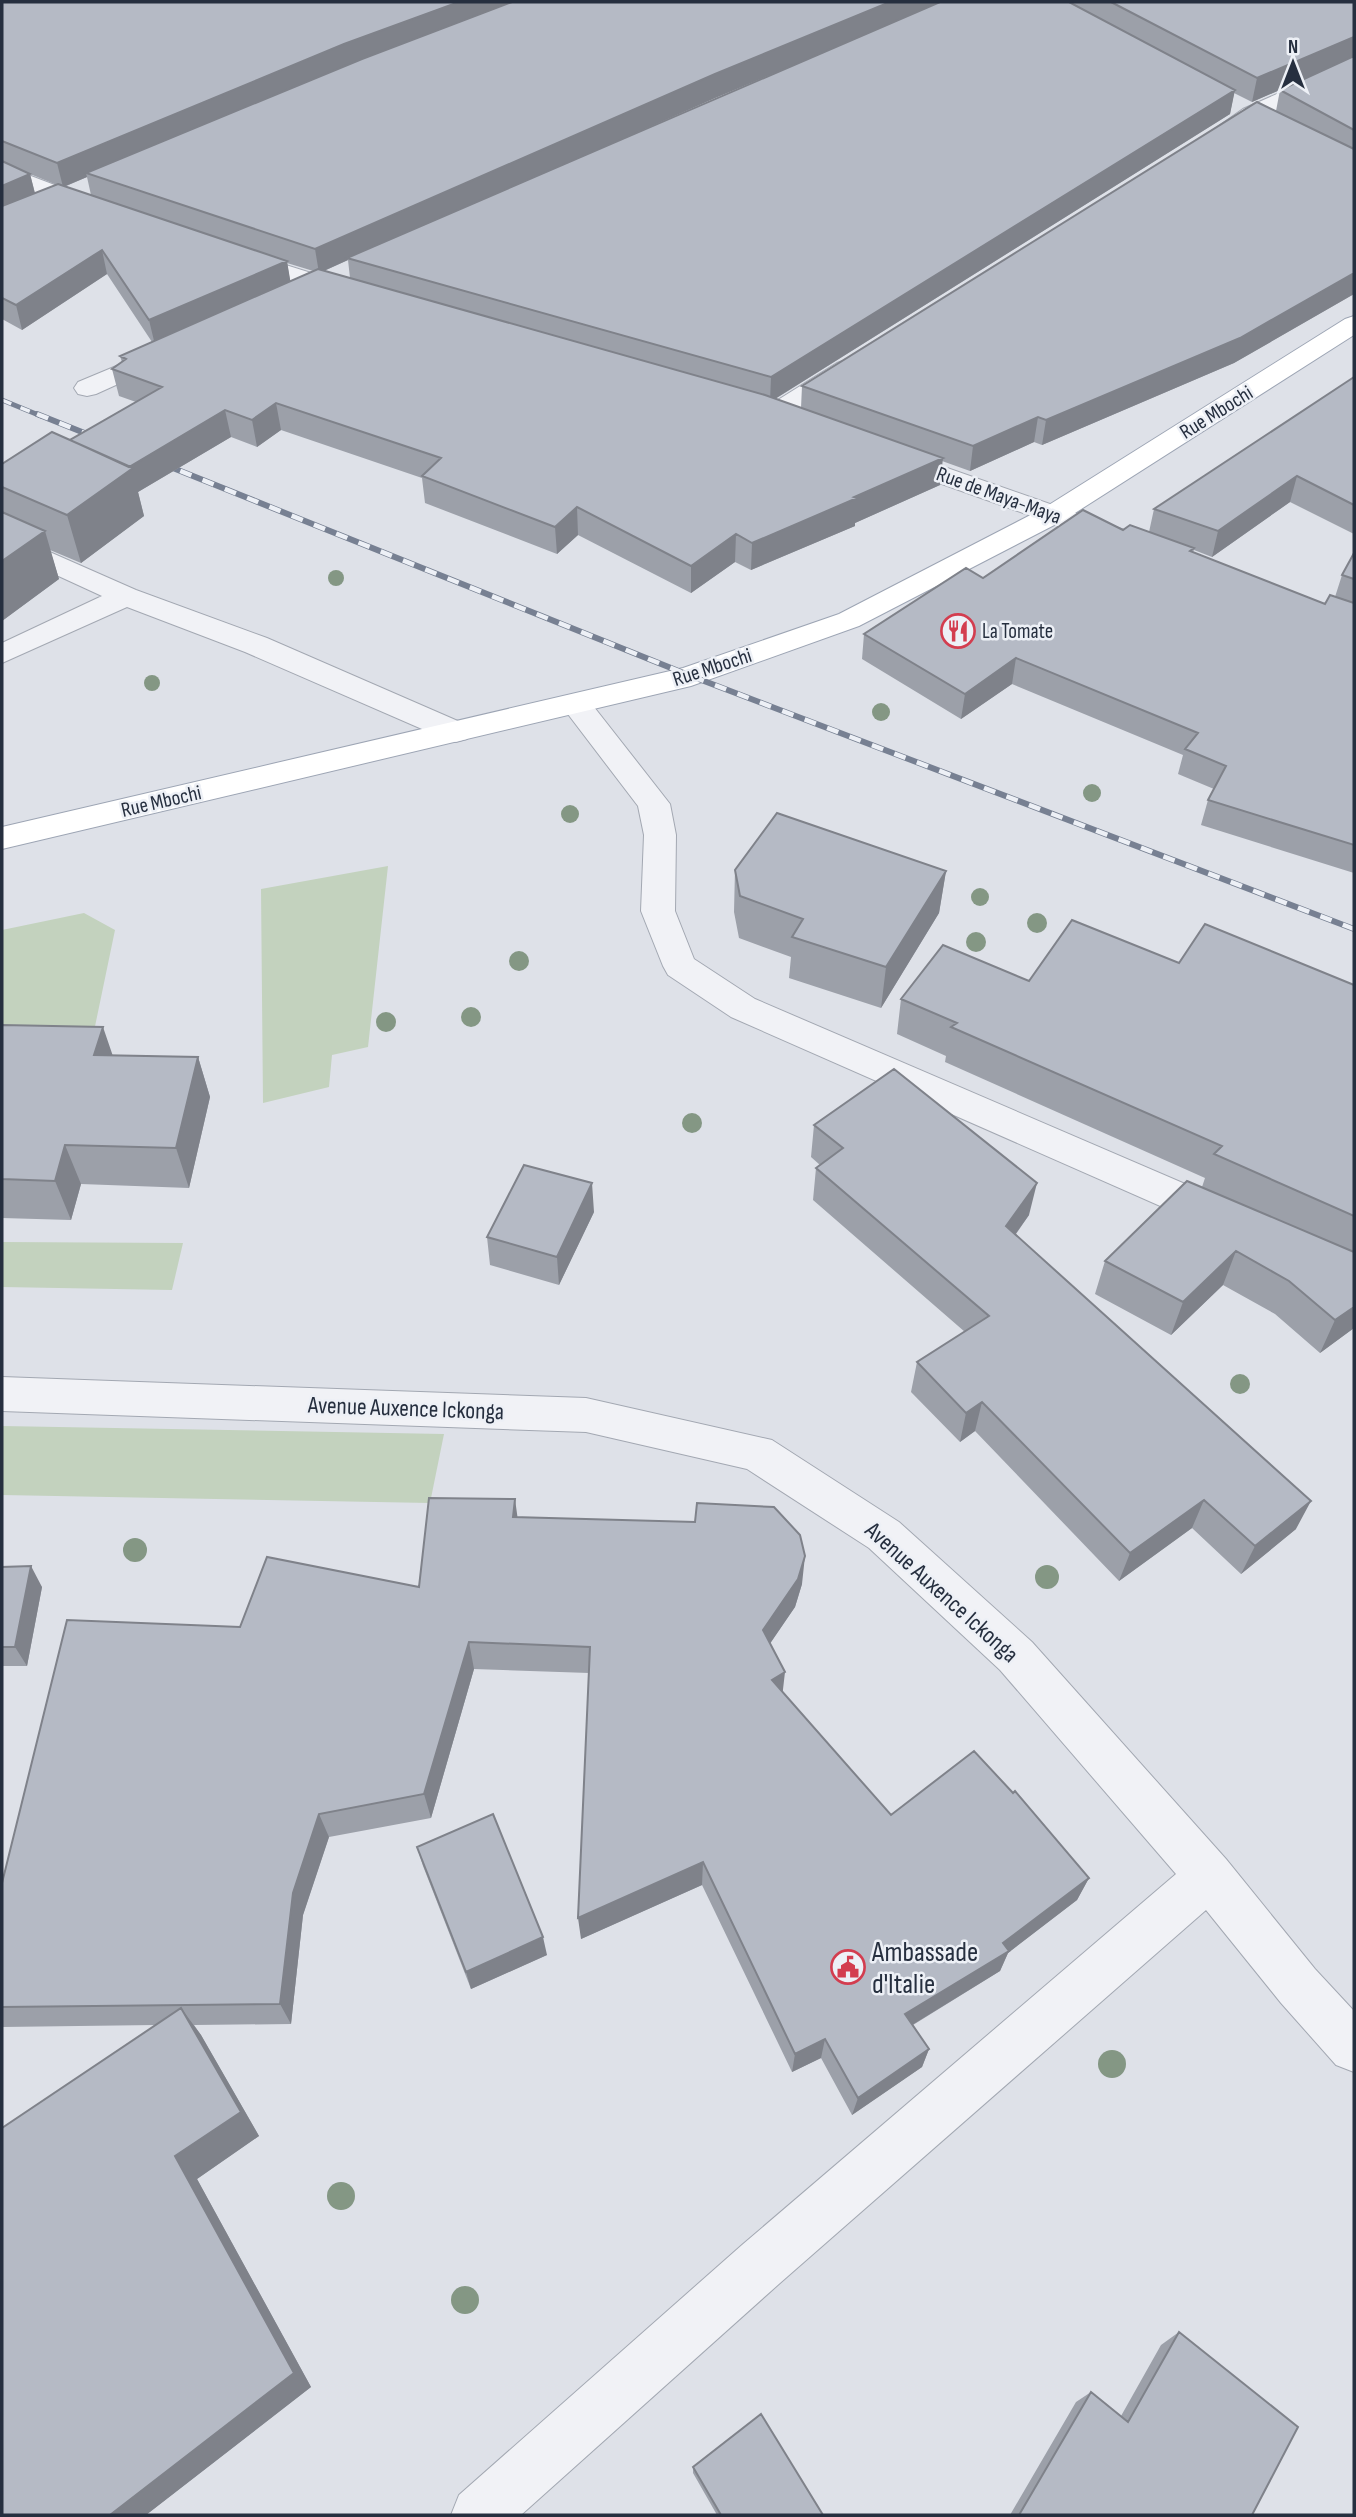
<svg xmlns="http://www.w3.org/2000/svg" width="1356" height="2517" font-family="'Sofia Sans Condensed',sans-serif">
	<rect width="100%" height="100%" fill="#dee1e8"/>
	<path fill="#c3d2be" d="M388 866 368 1047 332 1055 329 1087 263 1103 261 889Z
		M84 913 115 930 93 1036 2 1038V930Z
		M2 1242 183 1243 172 1290 2 1287Z
		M2 1426 444 1434 430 1503 2 1495Z"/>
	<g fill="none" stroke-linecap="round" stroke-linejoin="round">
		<g stroke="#a3a8b2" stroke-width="2">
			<path id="minor" d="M1354 60V74L1259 119 1228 138H1212L1209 133 1243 109Z
				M2 165 102 203 106 208 102 213H86L2 180Z
				M241 251 359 288 362 293 359 298 350 300 232 263 229 258 232 253Z
				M162 347 171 350 175 355 171 360 96 394 87 396 78 394 74 388 78 382Z
				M846 360 855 363 859 368 855 373 783 420 774 422 765 420 761 414 765 408 837 363Z
				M893 449 1127 531 1131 537 1127 543 1117 545 1107 543 883 463 879 457 883 451Z
				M2 531 136 590 267 638 467 725 472 732 467 739 456 742 445 739 245 652 127 607 2 663V643L102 596 2 550Z
				M576 695 587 698 670 804 676 835 675 911 694 959 755 999 1234 1205 1240 1216 1234 1227 1221 1231 1208 1227 731 1017 668 975 663 966 641 911 644 835 638 806 561 705 565 698Z
				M2 1377 586 1398 772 1440 899 1522 1032 1642 1226 1859 1315 1969 1354 2011V2072L1336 2065 1281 2003 1206 1910 780 2283 521 2515H451L459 2495 742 2245 1176 1874 1000 1670 869 1548 747 1469 586 1432 2 1411Z"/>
		</g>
		<g stroke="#9da5b4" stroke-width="2">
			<path id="major" d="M1354 316V335L1064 520 859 626 691 686 2 849V827L683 668 839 614 1044 508 1345 319Z"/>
		</g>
		<use href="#minor" fill="#f1f2f6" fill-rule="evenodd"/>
		<use href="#major" fill="#fff" fill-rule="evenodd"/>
		<g stroke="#778092" stroke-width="5">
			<path id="rail-far1" d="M2 400 41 416"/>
		</g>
		<g stroke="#778092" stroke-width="6">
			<path id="rail" d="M37 414 102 440
				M158 462 691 676 1354 929"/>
		</g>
		<use href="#rail-far1" stroke="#edf0f6" stroke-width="3.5" stroke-dasharray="10" stroke-linecap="butt"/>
		<use href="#rail" stroke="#edf0f6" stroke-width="4.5" stroke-dasharray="12" stroke-linecap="butt"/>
	</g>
	<g fill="#849784">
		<circle cx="336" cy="578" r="8"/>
		<circle cx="152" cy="683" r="8"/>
		<circle cx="881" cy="712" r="9"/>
		<circle cx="1092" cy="793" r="9"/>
		<circle cx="570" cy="814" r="9"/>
		<circle cx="980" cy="897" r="9"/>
		<circle cx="1037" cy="923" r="10"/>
		<circle cx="976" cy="942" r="10"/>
		<circle cx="519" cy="961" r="10"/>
		<circle cx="471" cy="1017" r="10"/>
		<circle cx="386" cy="1022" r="10"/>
		<circle cx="692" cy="1123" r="10"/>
		<circle cx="1240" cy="1384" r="10"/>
		<circle cx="135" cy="1550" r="12"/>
		<circle cx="1047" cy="1577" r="12"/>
		<circle cx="1112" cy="2064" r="14"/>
		<circle cx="341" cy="2196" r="14"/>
		<circle cx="465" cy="2300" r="14"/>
	</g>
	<path fill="#9ca0a9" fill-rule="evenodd" d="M2 2H1354V294L1234 363 1042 445 1034 442 970 471 942 461 940 485 855 523V526L751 570 735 562 691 593 578 535 557 554 425 503 422 478 281 430 257 447 231 437 138 492 144 516 81 563 50 550 59 579 2 621V464L71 441 136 402 119 396 112 369 122 362 120 356 152 342 107 274 22 330 2 319ZM809 58 600 149 715 98ZM1300 81 1280 90 1276 111 802 386 801 408 775 399 1230 114 1234 93 1252 102ZM30 174 57 185 35 193ZM87 177 91 195 64 187ZM348 260 350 278 324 271ZM287 263 310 270 313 271 290 281Z
		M1354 377V534L1290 502 1212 557 1194 550 1193 552 1325 604 1335 597 1342 575 1354 553V873L1201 825 1208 800 1214 789 1178 774 1183 755 1012 684 961 719 862 659 864 634 983 578 1123 530 1149 532 1154 509Z
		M735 870 946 871 939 913 881 1008 789 978 791 957 739 938 734 912Z
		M1179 963 1354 985V1328L1320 1353 1275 1314 1223 1285 1171 1335 1095 1294 1105 1261 1202 1187 1205 1178 945 1062 946 1056 897 1034 901 999 1029 981Z
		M2 1025 112 1055 198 1057 210 1097 189 1188 81 1184 71 1220 2 1218Z
		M814 1125 1029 1215 1016 1234 1296 1529 1241 1574 1192 1528 1119 1581 975 1431 960 1442 911 1392 917 1362 965 1332 813 1200 816 1168 820 1165 811 1157Z
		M594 1212 559 1285 490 1265 487 1237Z
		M518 1518 802 1584 795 1607 770 1643 783 1693 891 1815 1089 1878 1077 1900 1008 1953 1000 1971 913 2025 929 2049 922 2067 852 2115 821 2058 792 2072 702 1885 581 1939 589 1673 474 1669 431 1818 329 1837 303 1915 291 2024 194 2025 201 2035 259 2136 197 2179 311 2387 146 2515H2L155 2025 2 2027V1883L240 1627 419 1587Z
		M2 1567 42 1587 27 1666H2Z
		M417 1847 547 1955 471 1989 423 1866Z
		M1179 2332 1252 2515H1010L1076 2402 1091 2392 1121 2416 1161 2345Z
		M693 2467 823 2515H717L693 2473Z"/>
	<path fill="#7f828a" d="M459 2H523L86 173 87 177 63 187 57 163 344 44Z
		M890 2H944L715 98 351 259 347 258 348 260 319 273 315 249 715 74Z
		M1354 37V58L1252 102 1257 78Z
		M1235 90 1230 114 770 402 771 377Z
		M30 174 36 198 2 213V186Z
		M102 250 107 274 22 330 16 305Z
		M287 261 291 285 155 345 149 320Z
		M1354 273V294L1234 363 1042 445 1046 420Z
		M276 403 281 430 257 447 252 420Z
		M225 410 231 437 138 492 144 516 81 563 67 515 125 469Z
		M1038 417 1034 442 970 471 973 446Z
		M943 458 940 485 855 523V526L751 570 752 543Z
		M1297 476 1290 502 1212 557 1218 531Z
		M577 507 578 535 557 554 555 527Z
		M45 531 59 579 2 621V561Z
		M736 534 735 562 691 593V566Z
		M1016 658 1012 684 961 719 965 694Z
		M946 871 939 913 881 1008 886 967Z
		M103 1027 117 1068 94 1055Z
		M198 1057 210 1097 189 1188 176 1148Z
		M65 1145 81 1184 71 1220 55 1181Z
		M592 1183 594 1212 559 1285 557 1257Z
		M1037 1183 1029 1215 999 1257 1006 1226Z
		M1236 1251 1223 1285 1171 1335 1183 1302Z
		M1354 1307V1328L1320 1353 1335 1320Z
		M982 1402 975 1431 960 1442 966 1413Z
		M515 1499 519 1528 513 1517Z
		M1204 1500 1192 1528 1119 1581 1130 1553Z
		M1311 1501 1296 1529 1241 1574 1255 1546Z
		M805 1556 802 1584 795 1607 761 1657 763 1630Z
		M31 1566 42 1587 27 1666 15 1647Z
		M469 1642 474 1669 431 1818 424 1794Z
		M785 1672 782 1698 772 1680Z
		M319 1814 329 1837 303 1915 291 2024 280 2004 293 1893Z
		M703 1862 702 1885 581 1939 578 1918Z
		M1089 1878 1077 1900 1008 1953 1000 1971 899 2033 905 2014 1003 1943Z
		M543 1937 547 1955 471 1989 466 1972Z
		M181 2008 201 2035 259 2136 197 2179 311 2387 146 2515H110L175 2156Z
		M825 2039 821 2058 792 2072 795 2054Z
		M929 2049 922 2067 852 2115 858 2098Z"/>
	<path fill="#b5bac5" stroke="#7f828a" stroke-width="2" d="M2 2H459L344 44 57 163 2 141Z
		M512 2H890L715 74 315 249 86 173 362 59Z
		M940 2H1069L1235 90 771 377 347 258Z
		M1111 2H1354V37L1257 78Z
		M1354 56V130L1280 90Z
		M1257 102 1354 149V273L1240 338 1046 420 1038 417 973 446 802 386Z
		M2 161 30 174 2 186Z
		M58 184 287 261 149 320 102 250 16 305 2 298V206Z
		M318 269 765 395 943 458 854 497 857 498 752 543 736 534 691 566 577 507 555 527 422 476 441 458 276 403 252 420 225 410 129 467 70 440 162 387 112 369 126 359 120 356Z
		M1354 377V505L1297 476 1218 531 1154 509Z
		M52 432 133 468 67 515 2 487V464Z
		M1083 510 1123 530 1130 525 1194 548 1190 551 1325 604 1330 595 1354 603V845L1208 800 1226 766 1185 749 1198 733 1016 658 965 694 864 634 966 568 983 578Z
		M2 512 45 531 2 561Z
		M1354 553V579L1342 575Z
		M777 813 946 871 886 967 792 937 803 919 740 896 735 870Z
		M1072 920 1179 963 1205 924 1354 985V1216L1214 1154 1222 1146 951 1027 957 1023 901 999 943 945 1029 981Z
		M2 1025 103 1027 94 1055 198 1057 176 1148 65 1145 55 1181 2 1179Z
		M894 1069 1037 1183 1006 1226 1311 1501 1255 1546 1204 1500 1130 1553 982 1402 966 1413 917 1362 989 1316 816 1168 843 1148 814 1125Z
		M524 1165 592 1183 557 1257 487 1237Z
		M1187 1181 1354 1252V1307L1335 1320 1289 1281 1236 1251 1183 1302 1105 1261Z
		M429 1498 515 1499 513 1517 695 1522 697 1503 774 1507 800 1535 805 1556 798 1579 763 1630 785 1672 772 1680 891 1815 974 1751 1013 1793 1015 1791 1089 1878 1003 1943 1009 1951 905 2014 929 2049 858 2098 825 2039 795 2054 703 1862 578 1918 590 1647 469 1642 424 1794 319 1814 293 1893 280 2004 2 2007V1883L67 1620 240 1627 267 1557 419 1587Z
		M31 1566 15 1647H2V1567Z
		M493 1814 543 1937 466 1972 417 1847Z
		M181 2008 241 2112 175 2156 294 2373 110 2515H2V2128Z
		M1179 2332 1298 2427 1252 2515H1019L1091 2392 1128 2422Z
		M761 2414 823 2515H721L693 2467Z"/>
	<defs>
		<g id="restaurant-ring" transform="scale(1.75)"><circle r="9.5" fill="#edf0f6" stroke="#d33d4f" stroke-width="1.5"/><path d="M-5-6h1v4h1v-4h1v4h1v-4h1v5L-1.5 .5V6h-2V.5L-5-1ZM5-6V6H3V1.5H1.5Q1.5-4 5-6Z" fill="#d33d4f"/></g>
		<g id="civic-ring" transform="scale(1.75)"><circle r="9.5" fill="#edf0f6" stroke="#d33d4f" stroke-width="1.5"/><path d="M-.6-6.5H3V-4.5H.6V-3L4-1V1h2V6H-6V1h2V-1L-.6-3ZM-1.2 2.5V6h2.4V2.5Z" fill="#d33d4f"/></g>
	</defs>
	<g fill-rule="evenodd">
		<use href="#restaurant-ring" x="958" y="631"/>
		<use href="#civic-ring" x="848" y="1967"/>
	</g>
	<g text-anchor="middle" stroke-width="5" stroke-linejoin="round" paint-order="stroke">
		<g font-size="21" fill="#262f3f" stroke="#edf0f6">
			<text transform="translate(1216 412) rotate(-32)" y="7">Rue Mbochi</text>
			<text transform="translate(999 495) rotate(20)" y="7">Rue de Maya-Maya</text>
			<text transform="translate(712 667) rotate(-18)" y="7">Rue Mbochi</text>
			<text transform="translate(161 801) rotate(-13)" y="7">Rue Mbochi</text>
		</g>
		<g font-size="21" fill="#262f3f" stroke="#edf0f6" text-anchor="start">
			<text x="982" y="638">La Tomate</text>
		</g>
		<g font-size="24" fill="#262f3f" stroke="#edf0f6">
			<text transform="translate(406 1408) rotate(2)" y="8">Avenue Auxence Ickonga</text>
			<text transform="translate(942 1592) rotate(42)" y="8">Avenue Auxence Ickonga</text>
		</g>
		<g font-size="28" fill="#262f3f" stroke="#edf0f6" text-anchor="start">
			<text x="872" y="1961">Ambassade<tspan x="872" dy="32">d'Italie</tspan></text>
		</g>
	</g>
	<rect width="1356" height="2517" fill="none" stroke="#262f3f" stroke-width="7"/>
	<g transform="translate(1293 63)" stroke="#edf0f6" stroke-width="5" paint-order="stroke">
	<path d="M0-5L12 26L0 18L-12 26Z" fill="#262f3f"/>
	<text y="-10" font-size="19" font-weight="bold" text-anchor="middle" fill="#262f3f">N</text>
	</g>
</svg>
